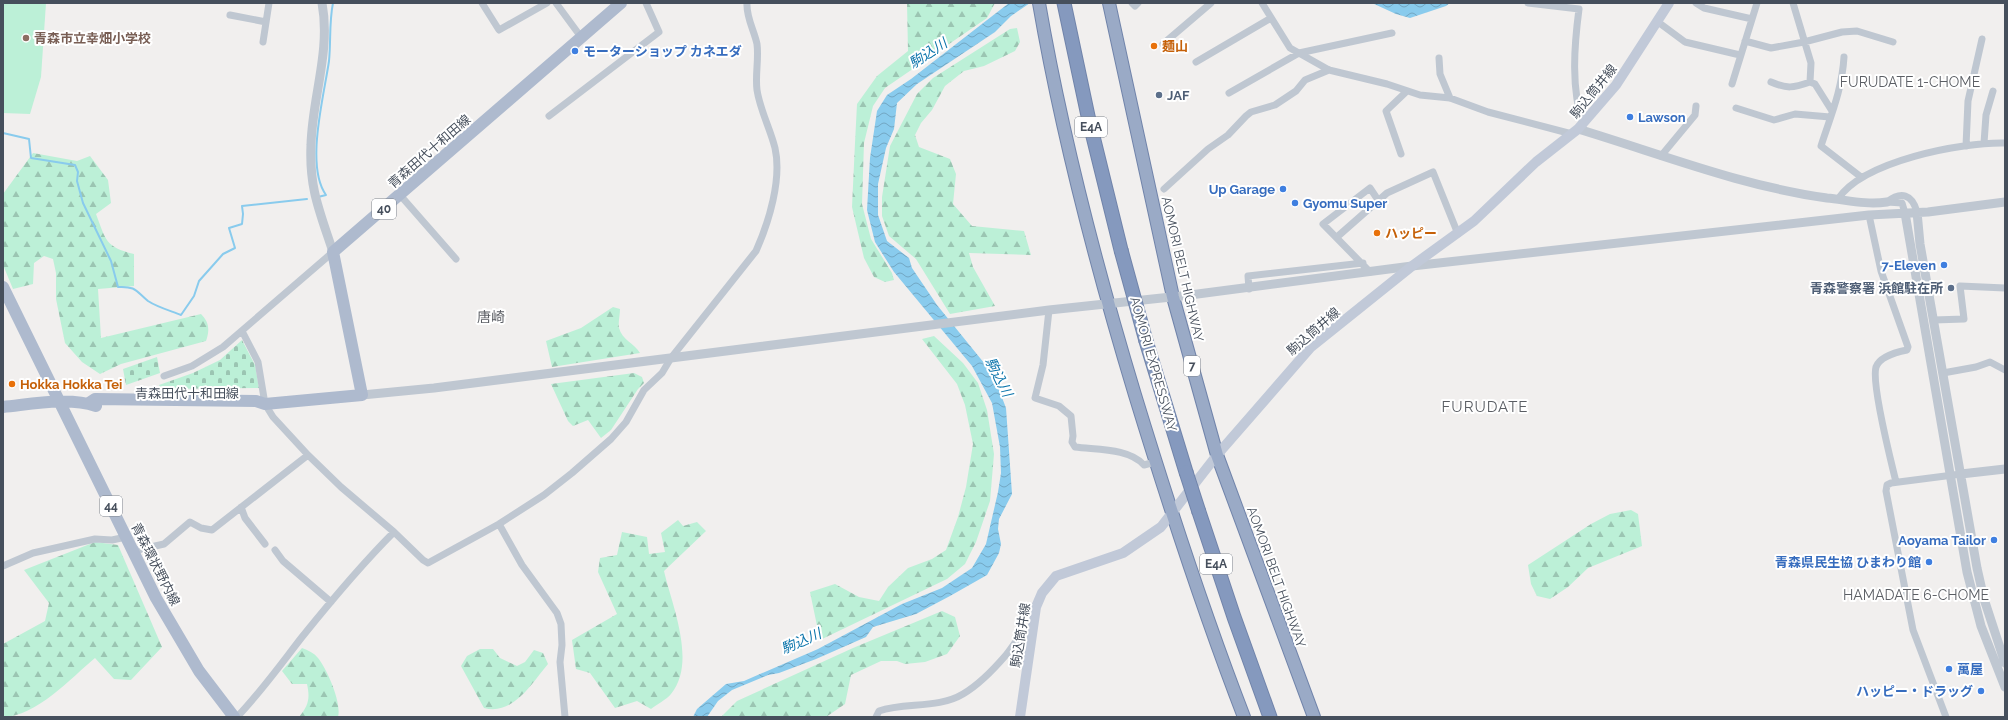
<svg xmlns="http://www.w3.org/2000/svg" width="2008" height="720" font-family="Raleway,'Noto Sans JP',sans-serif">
	<defs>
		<pattern id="forest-firs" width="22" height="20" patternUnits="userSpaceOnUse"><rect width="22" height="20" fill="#bcf0d7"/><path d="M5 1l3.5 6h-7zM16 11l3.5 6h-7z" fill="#9bc5b2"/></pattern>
		<pattern id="cemetery-stones" width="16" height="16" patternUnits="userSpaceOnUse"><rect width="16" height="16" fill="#bcf0d7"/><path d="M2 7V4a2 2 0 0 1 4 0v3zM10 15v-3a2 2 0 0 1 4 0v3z" fill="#9bc5b2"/></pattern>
		<pattern id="water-waves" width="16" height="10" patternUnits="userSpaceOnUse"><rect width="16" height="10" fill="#89cbed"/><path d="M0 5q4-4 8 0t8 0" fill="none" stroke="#72a7c3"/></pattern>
	</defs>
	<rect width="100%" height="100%" fill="#f1efee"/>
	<path fill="url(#forest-firs)" d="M907 3H995L987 18 885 88 873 106 864 143 862 204 871 239 892 273 894 280 885 282 874 277 864 258 852 207 855 143 857 104 877 76 908 51Z
		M1017 28 1020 42 1015 51 984 66 964 71 945 86 932 110 921 123 915 135 919 147 950 159 956 174 953 204 972 226 1024 231 1031 255 969 253 973 267 995 306 950 314 916 259 889 236 882 216V197L890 146 917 94 933 78 1010 29Z
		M33 153 77 161 90 156 108 180 111 203 96 214C106 240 105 247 134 254V286L98 289 101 338 201 314C209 322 210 330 206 341L121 364 100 374 82 362 65 343 56 299V273L53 259 44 256 34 263 33 284 13 289 3 265V194Z
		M613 307 620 309C620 315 618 323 619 328 622 340 634 343 640 353L552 367 546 341 581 328Z
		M934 336 963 363 978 383 987 410 994 454 990 501 976 542 965 564 947 579 820 640 810 592 835 584 859 597 879 601 888 587 908 568 932 559 946 550 958 517 966 487 973 444 965 405 957 384 922 339Z
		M634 373 642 377 644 383 638 389 611 430 601 438 588 420 573 426 568 421 551 384Z
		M1631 510 1638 514 1642 546 1588 568 1568 587 1550 599 1537 596 1531 584 1528 565 1591 524 1610 514Z
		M678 520 683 526 697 522 706 531 664 571C672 606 697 662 671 694 666 700 657 704 651 709L637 701 615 708 590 673 576 669 572 640 617 614 598 572 600 558 617 555 622 532 647 537 649 554 665 552 661 533Z
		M95 542 118 545 162 647 131 680 114 679 95 658C71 678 36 717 3 717V644L45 621 49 603 24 570Z
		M942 611 955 617 960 636 947 654 925 662 905 664 897 661H881L851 675 845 704 826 717H721L737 701 853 648Z
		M302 648C308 650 314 653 318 658 327 669 342 703 338 717H299C309 705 310 698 307 684H292L282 671Z
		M480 649H493L500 658 517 666 525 662 534 650 543 653 548 664C532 683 513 716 484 708L461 666 467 656Z"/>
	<path fill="url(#cemetery-stones)" d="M242 340 255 365 259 388 161 389 159 385 193 373 220 360Z
		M157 357 160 373 126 385 123 369Z"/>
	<path fill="#bcf0d7" d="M3 3H46L41 77 30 114 3 113Z"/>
	<path fill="url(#water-waves)" d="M1009 3H1030L1011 16 995 32 917 84 897 103 894 129 886 148 878 184V215L887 241 909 258 912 268 937 305 993 374 1006 408 1012 494 999 519 998 529 1001 544 999 553 987 575 950 596 916 614 873 627 866 637 816 659 779 673 768 675 732 690 718 701 707 717H693L697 709 726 684 744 681 818 649 902 604 942 588 972 568 986 544 998 492 1001 473 1000 447 992 403 972 366 894 272 875 242 867 210 870 158 877 111 887 95 911 79Z
		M1372 3H1450L1446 6 1410 18 1396 14Z"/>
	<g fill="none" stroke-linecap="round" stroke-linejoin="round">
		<path stroke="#89cbed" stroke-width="2" d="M3 133 29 139 31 158 75 165 78 172 77 181 83 203 111 261 118 287C136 286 136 291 148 301 157 307 171 311 181 315L194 296 199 281 223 254 235 248 229 228 242 224 243 214 242 206 307 199
			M318 197 326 195C305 166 324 96 329 61 331 42 329 22 333 3"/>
		<g stroke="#7184aa" stroke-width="14">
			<path id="trunk" d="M1039 3C1062 136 1096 266 1135 395 1168 503 1203 611 1244 717
				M1109 3 1173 297 1217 455 1314 717"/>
		</g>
		<g stroke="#7184aa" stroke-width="15">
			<path id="motorway" d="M1064 3 1088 116 1121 250
				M1146 341 1186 472
				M1199 512 1234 617 1270 717"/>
		</g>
		<path stroke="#bfc7d1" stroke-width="7" d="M482 3 499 30 547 3
			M556 3 581 37
			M1132 3 1135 6 1138 3
			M1262 3 1290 48 1329 70 1387 84 1420 95 1450 98 1488 112 1572 134
			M1528 3 1579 9C1574 47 1571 88 1583 125
			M1696 3 1704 8 1752 19
			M230 15 266 22
			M1658 22 1685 42 1740 55
			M1745 41 1771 48 1804 42 1842 32 1857 31 1893 42
			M263 42 269 3
			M1163 44 1211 3
			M1844 57C1842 90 1831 115 1821 146L1861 177
			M1439 58 1440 74 1450 98
			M1196 62 1271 18
			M1771 82C1787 89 1793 88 1810 82L1811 63 1793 3
			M1810 82 1815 84 1832 111
			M1732 84 1757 3
			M1229 93 1299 53 1392 33
			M1736 108 1774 120 1795 114 1830 117
			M549 116 659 32 646 3
			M1984 143 1986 115 1993 91
			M1966 146 1968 101 1982 39
			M1401 154 1386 111 1407 91
			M1661 156 1695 115 1696 106
			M1164 189 1208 149 1228 135 1246 116 1251 112 1275 105 1296 91 1305 80 1329 70
			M400 195 456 259
			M1838 199C1863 161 1961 142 2005 143
			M1887 202C1901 191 1912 194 1917 212
			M1887 202 1902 203 1905 213
			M1869 215 1881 271 1908 347 1907 350C1897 352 1880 356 1876 367 1871 384 1891 461 1896 482
			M1337 237 1387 193 1433 172 1458 234
			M1370 272 1323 224 1370 188 1378 200
			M1249 289 1248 276 1363 263
			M1049 310 1043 365 1035 398 1059 406 1071 416 1073 436 1072 442 1075 447C1097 450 1129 448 1144 465L1155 462
			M1934 320 1964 319 1960 286 2005 288
			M242 331 258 362 265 404 273 417 308 455 341 487 394 532 423 560 428 563 499 524 544 495 572 473 611 439 626 422 644 390 662 373 671 358 756 251C769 222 782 179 775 148 770 128 760 110 757 90 755 75 759 59 757 44 754 30 746 17 747 3
			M1943 373 1976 367 1990 362 2005 370
			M164 376 192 366 223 347 333 252
			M241 507 245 518 265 544
			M499 524 522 565 557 613 561 624 562 645 560 662 565 717
			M275 550 283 561 331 602
			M133 551 164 544 190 522 201 528 212 530 308 455
			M3 566 33 553 95 539 112 540 126 537
			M237 717C261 692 281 664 302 637 331 601 361 565 394 532
			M876 717 879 711C905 702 938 709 963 694 980 684 994 669 1006 655 1015 644 1020 632 1033 626
			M1946 717 1913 630 1886 491 1887 485 1891 483 1961 474"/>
		<path stroke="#bfc7d1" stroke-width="9" d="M322 3C331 51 312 98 311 145 309 189 320 212 333 252
			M1578 129C1661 154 1741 186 1827 198 1847 200 1866 205 1887 202
			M1917 212 1920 244 1977 568 1984 599 2005 663
			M1905 213 1967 572 1981 626 2005 687
			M362 395 434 388 1049 310 1190 295 1412 266 1869 215 1928 212 2005 202
			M1961 474 2005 469"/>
		<path stroke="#c1c9d8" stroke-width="10" d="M1020 717 1036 607 1042 593 1056 576 1123 553 1161 527 1217 455 1311 347 1412 266 1474 221 1536 162 1578 129 1616 85 1669 3"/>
		<path stroke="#aebace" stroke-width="12" d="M3 287 156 598 199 671 234 717
			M89 403 95 399 256 401 265 404 362 395 333 252 621 3
			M3 407C33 404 68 397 96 406"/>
		<use href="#trunk" stroke="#9aaac6" stroke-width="12"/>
		<use href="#motorway" stroke="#8599be" stroke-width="13"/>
		<g stroke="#7184aa" stroke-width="15" stroke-linecap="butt">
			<path id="motorway-bridge" d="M1121 250 1146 341
				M1186 472 1199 512"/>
		</g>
		<use href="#motorway-bridge" stroke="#8599be" stroke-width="13"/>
	</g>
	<circle fill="#8d6e63" stroke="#fff" stroke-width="1.5" cx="26" cy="38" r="4"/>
	<g fill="#e8710a" stroke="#fff" stroke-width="1.5">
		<circle cx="1154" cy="46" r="4"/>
		<circle cx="1377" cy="233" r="4"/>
		<circle cx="12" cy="384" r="4"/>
	</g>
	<g fill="#3f7fe0" stroke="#fff" stroke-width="1.5">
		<circle cx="575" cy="51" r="4"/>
		<circle cx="1630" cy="117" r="4"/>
		<circle cx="1283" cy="189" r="4"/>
		<circle cx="1295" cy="203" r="4"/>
		<circle cx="1944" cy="265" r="4"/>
		<circle cx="1994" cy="540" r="4"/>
		<circle cx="1929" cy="562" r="4"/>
		<circle cx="1949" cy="669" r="4"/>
		<circle cx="1981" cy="691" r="4"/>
	</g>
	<g fill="#5c6f8a" stroke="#fff" stroke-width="1.5">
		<circle cx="1159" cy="95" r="4"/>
		<circle cx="1951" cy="288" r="4"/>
	</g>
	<g text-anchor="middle" stroke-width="4" stroke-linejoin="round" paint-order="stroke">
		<g fill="#fff" stroke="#7e848d" stroke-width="1">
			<rect x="1075" y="117" width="32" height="20" rx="3"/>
			<rect x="372" y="199" width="24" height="20" rx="3"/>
			<rect x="1184" y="356" width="16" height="20" rx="3"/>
			<rect x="100" y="496" width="22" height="20" rx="3"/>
			<rect x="1200" y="554" width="32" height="20" rx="3"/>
		</g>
		<g font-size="12" font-weight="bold" fill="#464f5c">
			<text x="1091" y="131">E4A</text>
			<text x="384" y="213">40</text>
			<text x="1192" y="370">7</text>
			<text x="111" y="510">44</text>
			<text x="1216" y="568">E4A</text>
		</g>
		<g font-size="13" font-weight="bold" fill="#785e54" stroke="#fff" text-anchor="start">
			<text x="34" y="43">青森市立幸畑小学校</text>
		</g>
		<g font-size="13" font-weight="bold" fill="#c56008" stroke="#fff" text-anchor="start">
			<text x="1162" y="51">麺山</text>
			<text x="1385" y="238">ハッピー</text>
			<text x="20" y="389">Hokka Hokka Tei</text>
		</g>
		<g font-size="13" font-weight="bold" fill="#366cbe" stroke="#fff" text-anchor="end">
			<text x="583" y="56" text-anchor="start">モーターショップ カネエダ</text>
			<text x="1638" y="122" text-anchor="start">Lawson</text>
			<text x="1275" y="194">Up Garage</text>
			<text x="1303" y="208" text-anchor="start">Gyomu Super</text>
			<text x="1936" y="270">7-Eleven</text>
			<text x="1986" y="545">Aoyama Tailor</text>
			<text x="1921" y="567">青森県民生協 ひまわり館</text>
			<text x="1957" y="674" text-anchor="start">萬屋</text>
			<text x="1973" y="696">ハッピー・ドラッグ</text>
		</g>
		<g font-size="13" fill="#464f5c" stroke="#fff">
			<text transform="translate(1593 91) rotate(-51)" y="5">駒込筒井線</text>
			<text transform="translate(429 151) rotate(-41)" y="5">青森田代十和田線</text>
			<text transform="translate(1183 269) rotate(77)" y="5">AOMORI BELT HIGHWAY</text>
			<text transform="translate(1313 331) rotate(-41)" y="5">駒込筒井線</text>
			<text transform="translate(1154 364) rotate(74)" y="5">AOMORI EXPRESSWAY</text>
			<text x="187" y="398">青森田代十和田線</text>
			<text transform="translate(156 564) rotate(63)" y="5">青森環状野内線</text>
			<text transform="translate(1277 577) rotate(70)" y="5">AOMORI BELT HIGHWAY</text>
			<text transform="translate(1020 635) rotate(-81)" y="5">駒込筒井線</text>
		</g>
		<g font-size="13" font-weight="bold" fill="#4e5e75" stroke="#fff" text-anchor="start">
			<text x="1167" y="100">JAF</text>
			<text x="1943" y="293" text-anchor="end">青森警察署 浜館駐在所</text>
		</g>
		<g font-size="14" font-style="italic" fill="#0a74ab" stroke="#fff">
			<text transform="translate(928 53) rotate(-33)" y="5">駒込川</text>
			<text transform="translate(999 377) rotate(63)" y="5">駒込川</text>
			<text transform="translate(801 641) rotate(-24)" y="5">駒込川</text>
		</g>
		<g font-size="14" fill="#5b5e64" stroke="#fff">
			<text x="1910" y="87">FURUDATE 1-CHOME</text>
			<text x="491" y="322">唐崎</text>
			<text x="1916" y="600">HAMADATE 6-CHOME</text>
		</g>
		<g font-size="15" letter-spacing="1" fill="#5b5e64" stroke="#fff">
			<text x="1485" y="412">FURUDATE</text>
		</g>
	</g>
	<rect width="2008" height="720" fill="none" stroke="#464f5c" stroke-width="8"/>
</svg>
